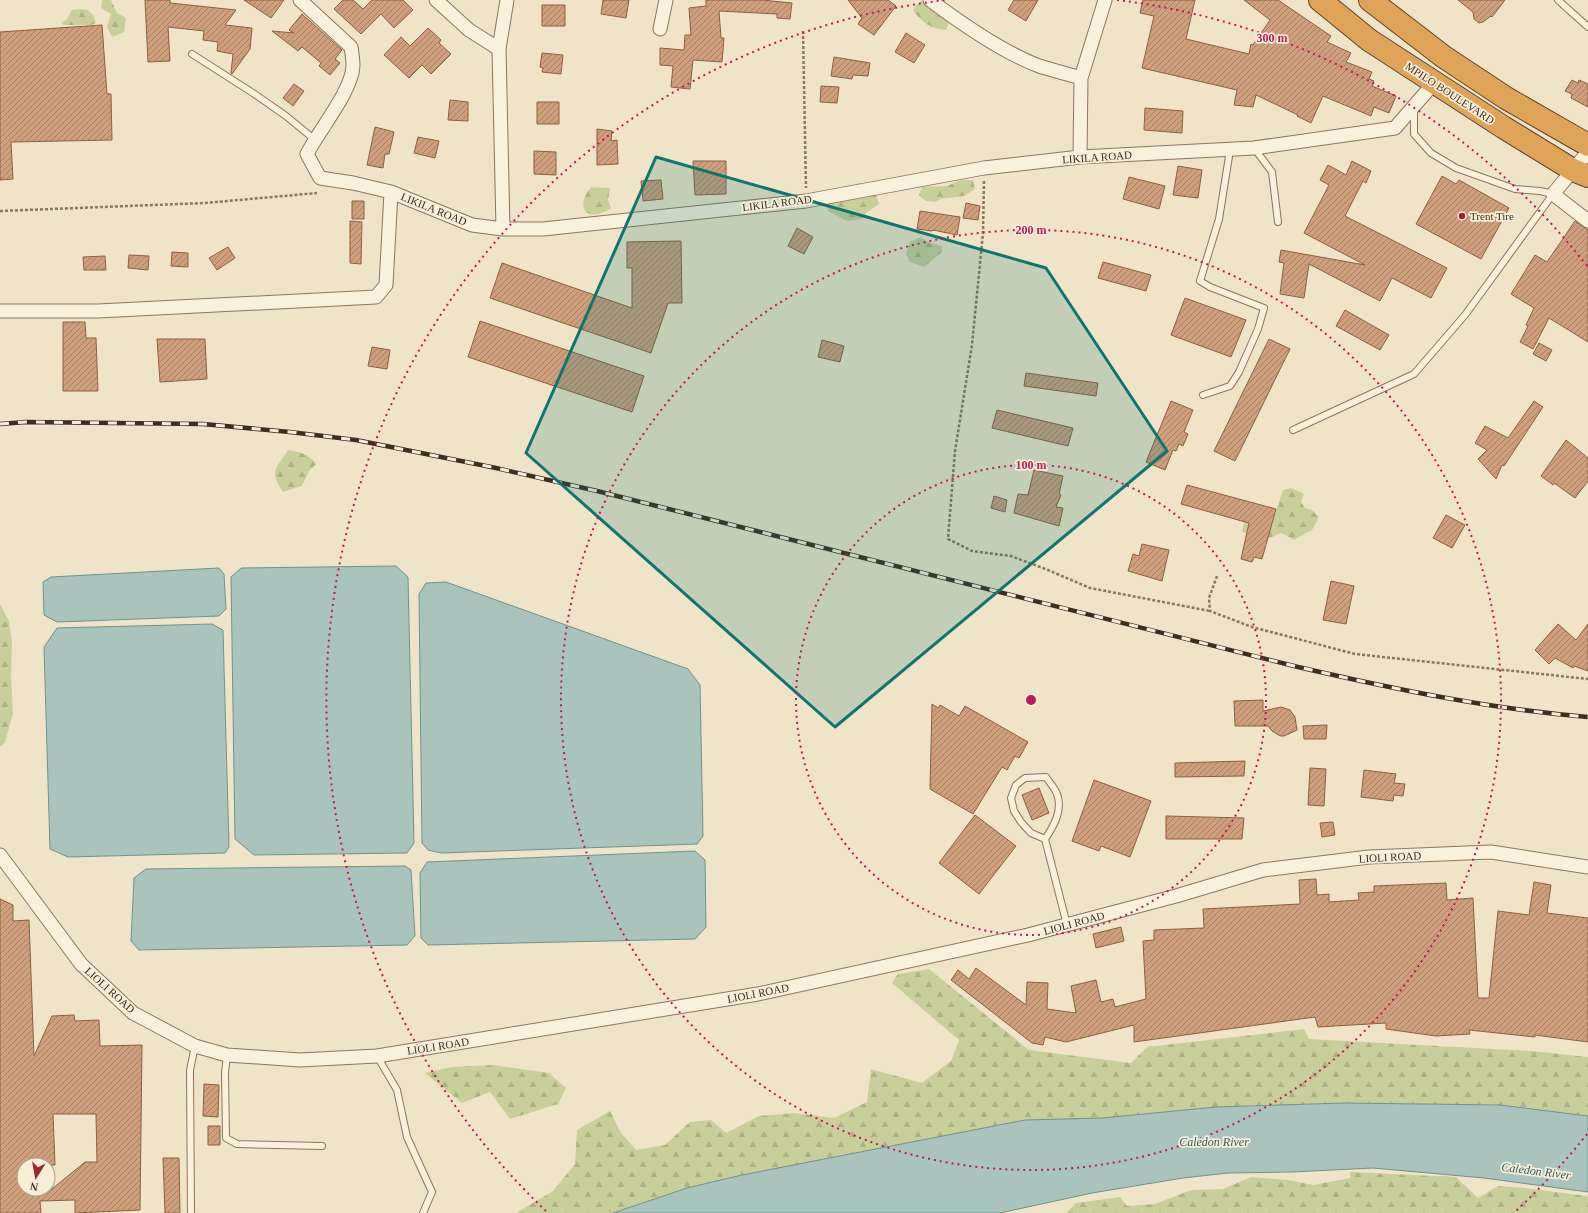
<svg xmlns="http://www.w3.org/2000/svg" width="1588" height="1213" font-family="'Times New Roman',serif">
	<defs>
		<pattern id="forest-firs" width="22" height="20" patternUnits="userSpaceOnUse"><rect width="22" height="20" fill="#c9cf9b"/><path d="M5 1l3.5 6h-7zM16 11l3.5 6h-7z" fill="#aeb285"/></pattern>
		<pattern id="building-hatch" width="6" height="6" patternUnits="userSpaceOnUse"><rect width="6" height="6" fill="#cf9f7d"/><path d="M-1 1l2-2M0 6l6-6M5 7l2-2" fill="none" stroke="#a98266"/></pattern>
	</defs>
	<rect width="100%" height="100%" fill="#f0e4c8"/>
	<path fill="url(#forest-firs)" d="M102 0H111L117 13 126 18 124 32 112 37 107 27 111 14 101 8Z
		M921 1C933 3 942 11 949 22L946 30C932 29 920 22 913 10L916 5Z
		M80 9 88 10 94 16 96 23 91 25H64L61 23 67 19 72 10Z
		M961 180H973L975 189 964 196 941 199 935 202 926 201 919 195 922 187 947 186Z
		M591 187 610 188 608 200 611 208C587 224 574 208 591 187Z
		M875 193 879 204 866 213 861 219 847 221 828 211 826 201Z
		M920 237 930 243 942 246V252L924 267 910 262 906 254 910 242Z
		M288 450C300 452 309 454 316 464L309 471 302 486 283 492C268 470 277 468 288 450Z
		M1291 488 1304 494 1301 502 1305 508 1312 510 1319 517 1312 530 1294 540 1281 533 1267 539 1242 532 1244 522 1270 529 1283 490Z
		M0 604 9 621 12 642 11 674 13 714 5 742 0 747Z
		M929 969 1029 1050 1131 1063 1147 1047 1304 1029 1309 1039 1532 1051 1588 1057V1116L1500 1105 1344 1103 1216 1107 1102 1118 1025 1120 742 1175 687 1188 613 1213H516L553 1191 575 1164 577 1130 610 1111 621 1133 636 1150 665 1145 690 1122 711 1120 726 1133 759 1116 794 1113 834 1118 867 1102 871 1069 922 1083 951 1061 959 1040 892 983 898 974Z
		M493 1065 549 1073 566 1088 558 1104 510 1119 490 1092 462 1103 425 1073 452 1067Z
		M1350 1172 1456 1177 1478 1198 1498 1186 1525 1188 1587 1196 1588 1197V1213H1066L1076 1203 1120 1197 1127 1206 1155 1204 1191 1190 1223 1189 1251 1177 1288 1180 1313 1185 1350 1178Z"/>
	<path fill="#a9c4bc" stroke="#6f938a" d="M396 566 408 577 414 843 407 853 254 855 235 839 231 577 241 568Z
		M219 568 224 574 226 609 219 616 57 622 44 615 43 582 51 577Z
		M446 582 688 669 700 685 703 836 697 844 441 853 428 850 422 843 419 594 426 583Z
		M212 624 223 630 229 847 225 853 68 857 50 849 44 647 57 628Z
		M695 851 705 860 706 927 695 939 428 945 421 938 420 873 427 862Z
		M405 866 411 870 415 936 407 945 139 950 131 941 134 878 146 869Z
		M1344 1103 1500 1105 1588 1116V1192L1484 1178 1373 1168 1292 1172 1228 1173 1183 1178 1092 1193 1000 1213H613L687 1188 742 1175 1025 1120 1102 1118 1216 1107Z"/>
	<path fill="url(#building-hatch)" stroke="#8d5f41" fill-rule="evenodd" d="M145 0H170V3L236 10 225 25 252 28 250 49 232 74 231 73 233 54 217 51 218 42 203 40 204 31 168 27 170 61 148 62Z
		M244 0H284L271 18Z
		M343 0H353L363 9 372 0H403L413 10 394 28 381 14 361 34 334 9Z
		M603 0H629L626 18 601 14Z
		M706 0H762L792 3 790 19 777 18V14L719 11 721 38H724L722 62 693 60 690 89 671 87 673 66 660 65V48L684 50 685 35H691L689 8 706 6Z
		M848 0H888L896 6 874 35 858 24 862 18Z
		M1014 0H1038L1026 21 1008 10Z
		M1143 0H1195L1186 39 1249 54 1251 44 1253 45 1270 20 1244 0H1278L1331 36 1327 42 1351 53 1346 62 1372 72 1369 79 1374 81 1372 86 1396 96 1389 113 1374 107 1371 116 1323 96 1311 123 1297 116 1298 115 1256 95 1253 107 1234 105 1237 90 1142 68 1154 16 1140 13Z
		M1458 0H1505L1492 17 1491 16 1483 22 1479 23 1474 19 1473 12Z
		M542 5H565V26H542Z
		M302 14 342 50 335 59 340 63 330 75 319 66 321 63 302 47 298 51 272 31 294 33 289 30Z
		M102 25 107 94H111L112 140 11 142 13 179 0 180V32Z
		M428 28 441 40 439 43 451 54 431 74 422 65 409 78 384 55 401 37 410 46Z
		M906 33 925 45 914 63 895 52Z
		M542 53 563 55 561 74 542 72 543 68 540 67Z
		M834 57 870 63 868 76 853 75 852 79 831 76Z
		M1572 80 1578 83 1579 80 1588 84V107L1571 98 1572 94 1565 91Z
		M294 84 304 91 293 106 283 98Z
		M821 86 839 87 837 103 820 102Z
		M450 100 468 102V121L448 120Z
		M537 102H559V124H537Z
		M1145 108 1183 111 1182 133 1144 130Z
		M375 127 394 132 389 154H385L383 168 367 165Z
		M597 129 612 131 611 141 617 140 618 164 597 165Z
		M418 137 439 141 435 158 414 153Z
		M534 151 556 152V175L534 174Z
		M693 161H726V194L695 195Z
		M1352 161 1371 171 1366 183 1363 181 1345 216 1447 268 1431 298 1392 278 1380 301 1309 264 1304 298 1280 294 1284 263 1279 262 1281 250 1365 265 1304 233 1329 185 1320 180 1328 165 1346 175Z
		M1178 166 1202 170 1198 198 1173 195Z
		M1442 176 1456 184 1459 180 1509 208 1481 259 1416 224Z
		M1129 177 1165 186 1159 209 1123 199Z
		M661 180 663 199 643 201 641 181Z
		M352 201H364V219H352Z
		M966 203 980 206 978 220 963 218Z
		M920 211 960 217 957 235 933 230 932 231 917 229Z
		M350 221 362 222 361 264 350 263Z
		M1575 221 1588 230V342L1549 318 1533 349 1520 342 1528 326 1526 325 1534 308 1511 294 1535 255 1547 262Z
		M797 228 813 237 804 254 788 246Z
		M681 241 682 303H668L651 353 490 298 502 263 632 308V268H627V242Z
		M228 247 235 258 217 270 209 258Z
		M172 252 188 253V267L171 266Z
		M129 255 149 256 148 270 128 268Z
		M105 256 106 270H84L83 257Z
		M1103 262 1151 275 1146 291 1098 278Z
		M1185 298 1246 320 1231 357 1171 335Z
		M1345 310 1389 335 1380 350 1336 326Z
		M480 321 644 376 632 412 468 357Z
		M63 322H85L86 338H96L98 391H63Z
		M157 339H205L207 379 160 382Z
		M1269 339 1290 349 1235 461 1214 451Z
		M822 340 844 346 840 362 818 357Z
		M1539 343 1552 350 1546 361 1533 354Z
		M372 347 390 350 387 369 368 366Z
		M1026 373 1098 383 1096 396 1024 386Z
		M1171 401 1193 410 1184 432 1188 434 1183 446 1179 444 1176 451 1173 450 1165 470 1146 462Z
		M1534 401 1543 407 1504 466 1502 465 1496 479 1478 459 1487 450 1475 443 1485 426 1508 438Z
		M997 410 1073 428 1068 446 992 428Z
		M1566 440 1588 458V481L1575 498 1554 483 1553 485 1541 476Z
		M1034 470 1063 476 1059 494 1061 495 1056 507 1063 508 1059 526 1014 513 1018 494 1028 495Z
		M1187 485 1276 509 1262 559 1254 557 1252 562 1241 559 1249 523 1181 504Z
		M994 496 1007 500 1005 512 991 508Z
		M1446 515 1465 525 1452 548 1433 538Z
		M1142 544 1169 550 1162 581 1128 571 1133 554 1139 556Z
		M1331 581 1354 586 1346 624 1323 620Z
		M1558 624 1576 640 1588 624V671L1574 666 1573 668 1555 658 1549 664 1535 650Z
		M1263 700V711L1281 707 1290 710 1295 717 1297 730 1284 736H1280L1272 731 1268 726H1235L1234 701Z
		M932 704 938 708 940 705 959 716 965 706 1028 742 1019 758 1015 756 1007 770 1002 767 973 814 930 789Z
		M1327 725 1326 739H1304L1303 726Z
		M1245 761 1244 776 1175 777V763Z
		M1310 768 1326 769 1324 806 1308 805Z
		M1364 770 1396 774 1394 783 1405 784 1403 796 1394 795 1393 801 1361 797Z
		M1094 780 1151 801 1130 857 1101 846 1099 851 1072 841Z
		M1039 788 1049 813 1032 820 1022 795Z
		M975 815 1016 846 979 894 939 863Z
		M1166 816 1244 818 1242 839H1166Z
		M1333 822 1335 835 1322 837 1320 823Z
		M1316 879 1317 895 1329 894V902L1359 900 1358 893 1374 892V886L1446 883 1447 900 1473 898 1478 998H1489L1498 911 1529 915 1534 882 1551 885 1547 913 1588 918V1042L1535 1035V1037L1469 1030 1470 1034 1436 1036 1386 1029V1023L1318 1027 1315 1017 1134 1042V1025L1066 1042 1045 1037 1043 1045 1032 1043 951 980 958 970 969 979 976 968 1026 1005 1027 982 1048 983 1047 1009 1076 1013 1071 986 1096 980 1101 1002 1113 999 1115 1007 1146 999 1143 941 1154 940V930L1204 928 1203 909 1300 904 1299 880Z
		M0 899 13 905V921L29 920 34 1056 52 1016 74 1015 75 1021 99 1020 100 1046 142 1045 140 1210 75 1213V1200L40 1201 41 1213H0ZM53 1114H96L97 1162H85L52 1189H24V1165H55Z
		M1121 927 1124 941 1096 948 1093 934Z
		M204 1084 219 1085 218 1117 203 1116Z
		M208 1126H220V1145H208Z
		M163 1158H179L180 1213H165Z"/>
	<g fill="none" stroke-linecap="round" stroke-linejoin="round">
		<g stroke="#8d765c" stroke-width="8">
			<path id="lane" d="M1558 0 1588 27
				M192 54 253 93 286 116 314 139
				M1254 148 1272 172 1278 222
				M1203 395 1230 386 1239 372 1258 329 1264 308 1210 287 1200 281 1219 219 1230 150
				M1293 430 1414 374 1465 315 1553 194 1540 191 1515 189 1456 168 1431 153 1414 134V109
				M1045 839 1031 833 1021 822 1014 811 1011 798 1016 785 1025 778 1046 777C1049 782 1055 788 1057 794 1063 810 1054 826 1045 839L1067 925
				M227 1055 225 1073 226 1138 237 1144 322 1146
				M377 1056 397 1090 407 1137 432 1192 423 1213
				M191 1213 190 1070 195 1046"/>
		</g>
		<g stroke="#8d765c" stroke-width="15">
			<path id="street" d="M300 0 351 47C352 53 353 59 353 66 352 91 319 130 307 154L320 178 353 183 391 192 472 225 503 229H543L806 201 984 168 1080 157 1254 148 1395 128 1434 83
				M436 0 469 30 499 49
				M930 0C962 24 1002 52 1039 66 1052 70 1067 74 1081 78
				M660 29 666 0
				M1588 152 1553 194 1588 221
				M1080 157 1081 78 1105 0
				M503 229 499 49 507 0
				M0 311H98L376 297 386 285 391 192
				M0 855 81 964 133 1013 195 1046 227 1055 300 1060 377 1056 758 994 1028 935 1176 896 1263 870 1369 857 1491 852 1588 867"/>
		</g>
		<g stroke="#5b4430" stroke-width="24">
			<path id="highway" d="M1320 0 1369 40 1503 127 1573 170 1588 176
				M1370 0 1444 57 1506 98 1588 145"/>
		</g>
		<path stroke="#8d765c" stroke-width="2.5" stroke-dasharray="3 2" stroke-linecap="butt" d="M803 31 806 188
			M984 181 983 233 972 345 955 451 948 539 972 551 1011 556 1048 570 1090 588 1210 611
			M0 211 205 203 317 193
			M1217 576 1209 598 1210 611 1252 627 1355 654 1588 679"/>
		<use href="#lane" stroke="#faf1dc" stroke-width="6"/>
		<use href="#street" stroke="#faf1dc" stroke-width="13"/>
		<use href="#highway" stroke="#e0a458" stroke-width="22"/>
		<g stroke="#3d2e20" stroke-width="4.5">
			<path id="rail" d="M0 424 26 422 203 424 290 432 356 440 496 468 597 491 1298 667C1394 689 1490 709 1588 717"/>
		</g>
		<use href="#rail" stroke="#f7eed8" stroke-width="3" stroke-dasharray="9" stroke-linecap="butt"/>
	</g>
	<path fill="#0f766e" fill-opacity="0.2" stroke="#0f766e" stroke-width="3" stroke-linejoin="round" d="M656 157 1046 268 1167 451 835 727 526 453Z"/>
	<g fill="none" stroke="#c2185b" stroke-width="2" stroke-dasharray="2 4">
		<circle cx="1031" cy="700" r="235"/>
		<circle cx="1031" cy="700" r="470"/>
		<path d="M1587 1134A705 705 0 0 1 1516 1211M546 1211A705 705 0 0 1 945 0M1117 0A705 705 0 0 1 1587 266"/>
	</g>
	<circle fill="#9e2a2b" stroke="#f7eed8" stroke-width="1.5" cx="1462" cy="216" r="4"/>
	<g text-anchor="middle" stroke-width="3.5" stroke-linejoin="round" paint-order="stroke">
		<g font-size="11" fill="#3d2e20" stroke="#f7eed8">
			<text transform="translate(1450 93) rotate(33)" y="4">MPILO BOULEVARD</text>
			<text transform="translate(1097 157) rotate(-4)" y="4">LIKILA ROAD</text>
			<text transform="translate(777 203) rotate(-7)" y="4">LIKILA ROAD</text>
			<text transform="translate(434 209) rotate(22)" y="4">LIKILA ROAD</text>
			<text transform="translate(1390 857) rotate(-3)" y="4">LIOLI ROAD</text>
			<text transform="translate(1074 923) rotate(-15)" y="4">LIOLI ROAD</text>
			<text transform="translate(110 990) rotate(42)" y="4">LIOLI ROAD</text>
			<text transform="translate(758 993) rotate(-11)" y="4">LIOLI ROAD</text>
			<text transform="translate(438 1046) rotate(-9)" y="4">LIOLI ROAD</text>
		</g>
		<g font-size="11" fill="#3d2e20" stroke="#f7eed8" text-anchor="start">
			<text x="1470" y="220">Trent Tire</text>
		</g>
		<g font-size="12" font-style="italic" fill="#2f5d5a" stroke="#f7eed8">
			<text x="1214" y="1146">Caledon River</text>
			<text transform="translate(1536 1171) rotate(7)" y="4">Caledon River</text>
		</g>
	</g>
	<circle cx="1031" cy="700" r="6" fill="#c2185b" stroke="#f7eed8" stroke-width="2"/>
	<g font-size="12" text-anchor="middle" font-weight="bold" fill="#c2185b" stroke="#f7eed8" stroke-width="3.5" stroke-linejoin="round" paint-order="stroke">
		<text x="1272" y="42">300 m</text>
		<text x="1031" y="234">200 m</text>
		<text x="1031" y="469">100 m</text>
	</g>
	<g transform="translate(36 1177) rotate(191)"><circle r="19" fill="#f7eed8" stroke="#ada18e"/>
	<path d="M0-3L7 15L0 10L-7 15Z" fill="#9e2a2b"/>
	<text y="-6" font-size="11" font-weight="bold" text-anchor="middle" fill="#3d2e20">N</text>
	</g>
</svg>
